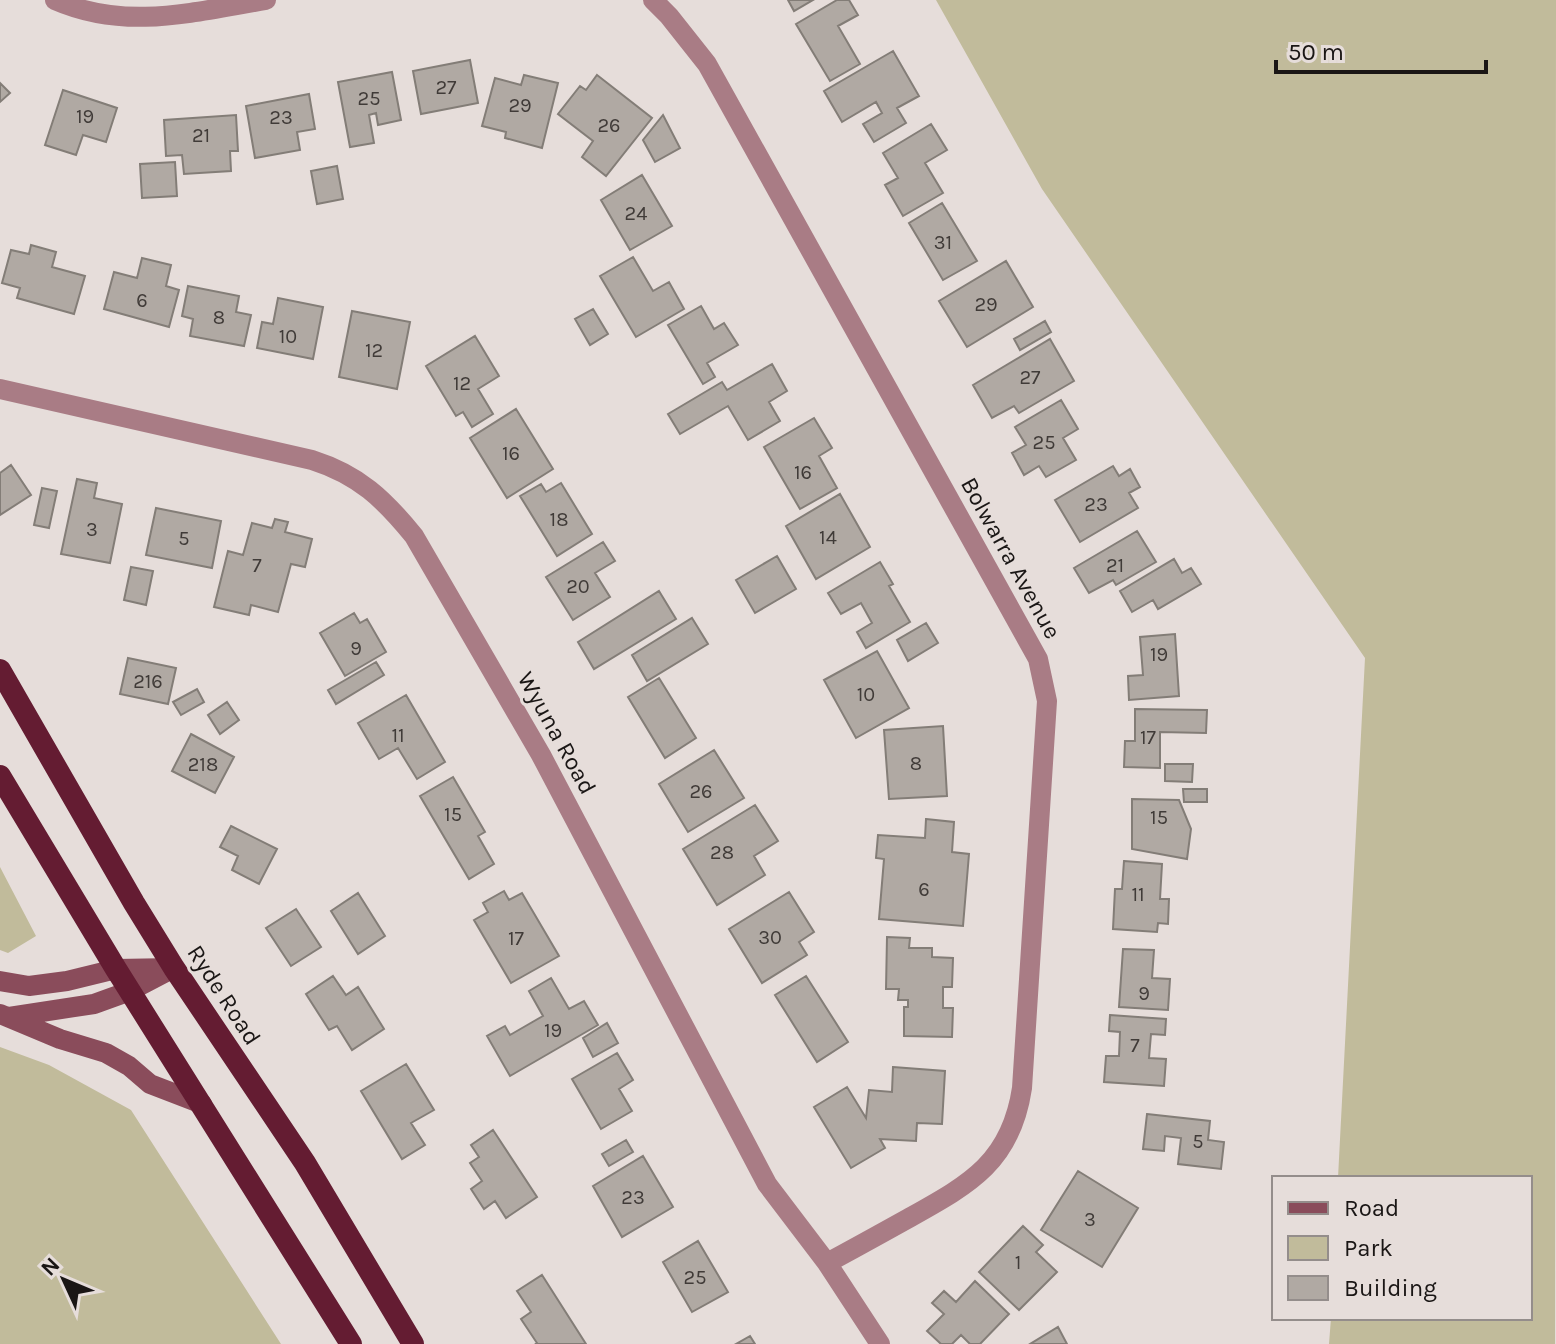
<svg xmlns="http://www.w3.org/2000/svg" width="1556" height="1344" font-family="Karla,sans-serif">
	<rect width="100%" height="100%" fill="#e6ddda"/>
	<path fill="#c1bb9b" d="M936 0H1556L1555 1344H1329L1331 1318H1530V1178H1338L1365 658 1042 189Z
		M0 867 36 936 8 953 0 950Z
		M0 1047 49 1065 131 1110 281 1344H0Z"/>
	<path fill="#b0a9a3" stroke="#837d77" stroke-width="2" d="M788 0H813L794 11Z
		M837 0H849L858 15 838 26 860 64 830 81 796 24Z
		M893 51 919 96 897 108 906 123 874 142 863 124 882 113 876 102 842 122 824 91Z
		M470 60 478 103 421 114 413 71Z
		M392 72 401 120 378 125 376 113 369 115 374 143 350 147 338 82Z
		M524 75 558 83 542 148 505 138 506 132 482 126 495 78 521 85Z
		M597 75 652 118 606 176 582 157 593 141 558 114 580 86 586 90Z
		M0 83 10 93 0 102Z
		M63 90 117 108 106 142 83 135 76 155 45 145Z
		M309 94 315 129 297 132 300 150 255 158 246 106Z
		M236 115 238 151H230L231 171 184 174 182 155 166 156 164 120Z
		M663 115 680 148 655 162 643 140Z
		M931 124 947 150 925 163 943 193 903 216 885 185 898 178 883 153Z
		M175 162 177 196 142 198 140 164Z
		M337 166 343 199 317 204 311 171Z
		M642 175 672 226 630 250 601 200Z
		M942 203 977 261 943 280 909 223Z
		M31 245 56 252 52 267 85 276 74 314 17 298 20 288 2 283 11 250 29 254Z
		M633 257 653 291 669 282 684 309 636 337 600 276Z
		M142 258 171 265 166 286 179 290 169 327 104 309 114 272 137 278Z
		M1006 261 1033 307 967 347 939 301Z
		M188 286 239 296 236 312 251 315 244 346 190 336 193 319 182 316Z
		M278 298 323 307 313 359 257 348 262 322 273 324Z
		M701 306 714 329 724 323 738 345 707 363 715 377 703 384 668 325Z
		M593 309 608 334 590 345 575 319Z
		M352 311 410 322 397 389 339 377Z
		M1045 321 1051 332 1020 350 1014 339Z
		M475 336 499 376 478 389 493 414 472 427 463 412 456 416 426 366Z
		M1050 339 1074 381 1019 413 1014 406 992 418 973 385Z
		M772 364 787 391 769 402 780 421 748 440 728 406 680 434 668 414 722 382 727 390Z
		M1061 400 1078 429 1063 438 1076 460 1046 477 1039 466 1024 475 1012 453 1026 445 1015 427Z
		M516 409 553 469 507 498 470 438Z
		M814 418 832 448 819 456 837 488 800 509 764 447Z
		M11 465 31 495 0 515V473Z
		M1113 466 1119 476 1130 469 1140 487 1129 493 1138 508 1080 542 1055 500Z
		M77 479 97 483 94 498 122 504 110 563 61 554Z
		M561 483 592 534 557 556 520 496 541 484 546 492Z
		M42 488 57 491 49 528 34 525Z
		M840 494 870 547 816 579 786 526Z
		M156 508 221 521 212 568 146 555Z
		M275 519 288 522 285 532 312 539 305 567 291 564 278 612 251 605 249 615 214 607 228 551 243 555 252 523 272 528Z
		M1137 531 1156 562 1116 585 1113 580 1089 593 1074 568Z
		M603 542 615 561 595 573 610 597 573 620 546 577Z
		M777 556 796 589 755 613 736 580Z
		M1174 559 1182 573 1191 568 1201 584 1158 609 1153 600 1132 612 1120 591Z
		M880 562 893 584 889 586 910 622 866 648 857 632 872 623 861 603 841 614 828 593Z
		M131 567 153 571 146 605 124 600Z
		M659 591 676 619 594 669 578 642Z
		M354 613 360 623 367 619 386 652 345 676 320 633Z
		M692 618 708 644 647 681 632 655Z
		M926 623 938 643 908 661 897 640Z
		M1175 634 1179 696 1129 700 1128 676 1143 675 1140 637Z
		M877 651 909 708 856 738 824 680Z
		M128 658 176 668 168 704 120 694Z
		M376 662 384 675 336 704 328 690Z
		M659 678 696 738 665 758 628 697Z
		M197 689 204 702 181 715 173 702Z
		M406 695 445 762 417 779 398 748 379 759 358 723Z
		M227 702 239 720 220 734 208 715Z
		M1135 709 1207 710 1206 733 1160 732V768L1124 767 1125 741H1135Z
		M943 726 947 796 889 799 884 730Z
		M191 734 234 757 215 793 172 771Z
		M714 750 744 798 688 832 659 784Z
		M1165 764H1193L1192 782 1165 781Z
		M453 777 485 832 478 836 494 864 469 879 420 796Z
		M1183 789H1207V802H1184Z
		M1132 799 1179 800 1191 829 1187 859 1132 849Z
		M755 805 778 841 754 856 765 875 717 905 683 849Z
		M926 819 954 822 952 852 969 854 963 926 879 919 884 859 876 858 878 835 925 838Z
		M231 826 277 849 259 884 232 870 238 856 220 847Z
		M1124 861 1162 864 1160 899H1169L1168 924 1158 923 1157 932 1113 929 1115 889H1122Z
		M504 891 509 900 522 893 559 956 511 983 474 920 488 912 483 903Z
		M789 892 814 932 799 942 807 955 762 983 729 929Z
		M358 893 385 936 358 954 331 911Z
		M296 909 321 947 291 966 266 928Z
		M887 937 910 938 909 948H932V957L953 958 952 987H943V1008H953L952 1037 904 1036V1007H908V1000H898L899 989H886Z
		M1123 949 1154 950 1152 978 1170 979 1168 1010 1119 1007Z
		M333 976 346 995 358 987 384 1029 352 1050 337 1026 329 1030 306 994Z
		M806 976 848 1042 817 1062 775 995Z
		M551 978 569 1009 584 1001 598 1025 510 1076 487 1036 505 1026 510 1035 543 1016 529 991Z
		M1110 1015 1166 1019 1165 1035 1151 1034 1149 1058 1166 1059 1164 1086 1104 1082 1106 1056H1119L1120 1032 1109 1031Z
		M607 1023 618 1043 593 1057 583 1038Z
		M617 1053 633 1080 619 1089 632 1111 601 1129 572 1079Z
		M406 1064 434 1110 411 1123 425 1145 402 1159 361 1091Z
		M893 1067 945 1071 942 1124 917 1123 916 1141 880 1139 885 1148 851 1168 814 1107 847 1087 866 1118 869 1090 892 1092Z
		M1147 1114 1210 1121 1208 1140 1224 1142 1221 1169 1178 1164 1181 1138 1165 1136 1164 1151 1143 1149Z
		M493 1130 537 1197 506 1218 495 1201 484 1209 471 1189 482 1181 470 1163 479 1157 471 1145Z
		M626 1140 633 1152 609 1166 602 1154Z
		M643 1156 673 1207 622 1237 593 1186Z
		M1078 1171 1138 1208 1102 1267 1041 1230Z
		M1023 1226 1043 1245 1036 1252 1057 1272 1019 1310 979 1272Z
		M698 1241 728 1292 692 1312 663 1262Z
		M542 1275 586 1344H535L537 1343 521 1319 531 1312 517 1291Z
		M975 1281 1009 1314 980 1344H970L961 1335 952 1344H941L927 1331 944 1314 932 1303 944 1291 956 1302Z
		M1058 1327 1067 1344H1030Z
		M750 1336 755 1344H736Z"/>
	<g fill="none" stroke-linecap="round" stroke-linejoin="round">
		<path stroke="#a97c85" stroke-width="20" d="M55 0C126 31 193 12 266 0
			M653 0 669 16 707 64 1038 659 1047 701 1022 1088C1011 1162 970 1184 909 1218 882 1233 855 1248 827 1263
			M0 389 312 460C359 475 384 499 414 536L541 755 767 1184 827 1263 880 1344"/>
		<path stroke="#8a4c5b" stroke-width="20" d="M0 981 29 986 67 981 116 969 174 968
			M0 1014 60 1039 106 1053 129 1066 150 1084 202 1104
			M9 1017 94 1004 130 991 172 969"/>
		<path stroke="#641c32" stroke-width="22" d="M0 670 134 903 174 968 305 1163 413 1344
			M0 776 116 969 351 1344"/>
	</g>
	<g text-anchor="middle" stroke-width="6" stroke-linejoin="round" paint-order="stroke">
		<g font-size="20" fill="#403b38">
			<text x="446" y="94">27</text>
			<text x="369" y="105">25</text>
			<text x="520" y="112">29</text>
			<text x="85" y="123">19</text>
			<text x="281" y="124">23</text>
			<text x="609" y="132">26</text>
			<text x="201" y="142">21</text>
			<text x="636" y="220">24</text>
			<text x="943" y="249">31</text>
			<text x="142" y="307">6</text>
			<text x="986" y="311">29</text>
			<text x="219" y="324">8</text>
			<text x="288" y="343">10</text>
			<text x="374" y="357">12</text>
			<text x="1030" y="384">27</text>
			<text x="462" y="390">12</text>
			<text x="1044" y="449">25</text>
			<text x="511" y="460">16</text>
			<text x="803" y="479">16</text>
			<text x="1096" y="511">23</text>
			<text x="559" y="526">18</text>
			<text x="92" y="536">3</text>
			<text x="828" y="544">14</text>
			<text x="184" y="545">5</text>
			<text x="257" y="572">7</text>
			<text x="1115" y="572">21</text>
			<text x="578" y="593">20</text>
			<text x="356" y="655">9</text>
			<text x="1159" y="661">19</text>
			<text x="148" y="688">216</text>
			<text x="866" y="701">10</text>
			<text x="398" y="742">11</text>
			<text x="1148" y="744">17</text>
			<text x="916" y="770">8</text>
			<text x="203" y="771">218</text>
			<text x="701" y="798">26</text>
			<text x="453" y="821">15</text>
			<text x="1159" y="824">15</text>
			<text x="722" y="859">28</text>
			<text x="924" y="896">6</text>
			<text x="1138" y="901">11</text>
			<text x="770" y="944">30</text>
			<text x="516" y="945">17</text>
			<text x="1144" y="1000">9</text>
			<text x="553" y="1037">19</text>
			<text x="1135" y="1052">7</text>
			<text x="1198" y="1148">5</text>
			<text x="633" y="1204">23</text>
			<text x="1090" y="1226">3</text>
			<text x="1018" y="1269">1</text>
			<text x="695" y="1284">25</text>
		</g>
		<g font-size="24" fill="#1a1615" stroke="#e6ddda">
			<text transform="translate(1011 558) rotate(61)" y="8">Bolwarra Avenue</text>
			<text transform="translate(557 733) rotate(61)" y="8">Wyuna Road</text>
			<text transform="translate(224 995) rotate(57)" y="8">Ryde Road</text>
		</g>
	</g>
	<rect x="1272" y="1176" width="260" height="144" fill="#e6ddda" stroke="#948d8b" stroke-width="2"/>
	<rect x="1288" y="1202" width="40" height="12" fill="#8a4c5b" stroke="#948d8b" stroke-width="2"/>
	<text x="1344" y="1216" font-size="24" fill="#1a1615">Road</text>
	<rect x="1288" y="1236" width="40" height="24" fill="#c1bb9b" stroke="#948d8b" stroke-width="2"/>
	<text x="1344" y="1256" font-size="24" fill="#1a1615">Park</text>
	<rect x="1288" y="1276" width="40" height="24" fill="#b0a9a3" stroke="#948d8b" stroke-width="2"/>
	<text x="1344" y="1296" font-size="24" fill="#1a1615">Building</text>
	<g transform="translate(64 1280) rotate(314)" stroke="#e6ddda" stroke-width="6" paint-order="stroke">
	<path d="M0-6L14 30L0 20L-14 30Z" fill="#1a1615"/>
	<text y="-12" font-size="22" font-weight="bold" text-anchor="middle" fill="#1a1615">N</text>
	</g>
	<path d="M1276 60v12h210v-12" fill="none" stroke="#1a1615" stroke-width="4"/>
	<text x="1288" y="60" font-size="24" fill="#1a1615" stroke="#e6ddda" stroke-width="6" paint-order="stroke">50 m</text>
</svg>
